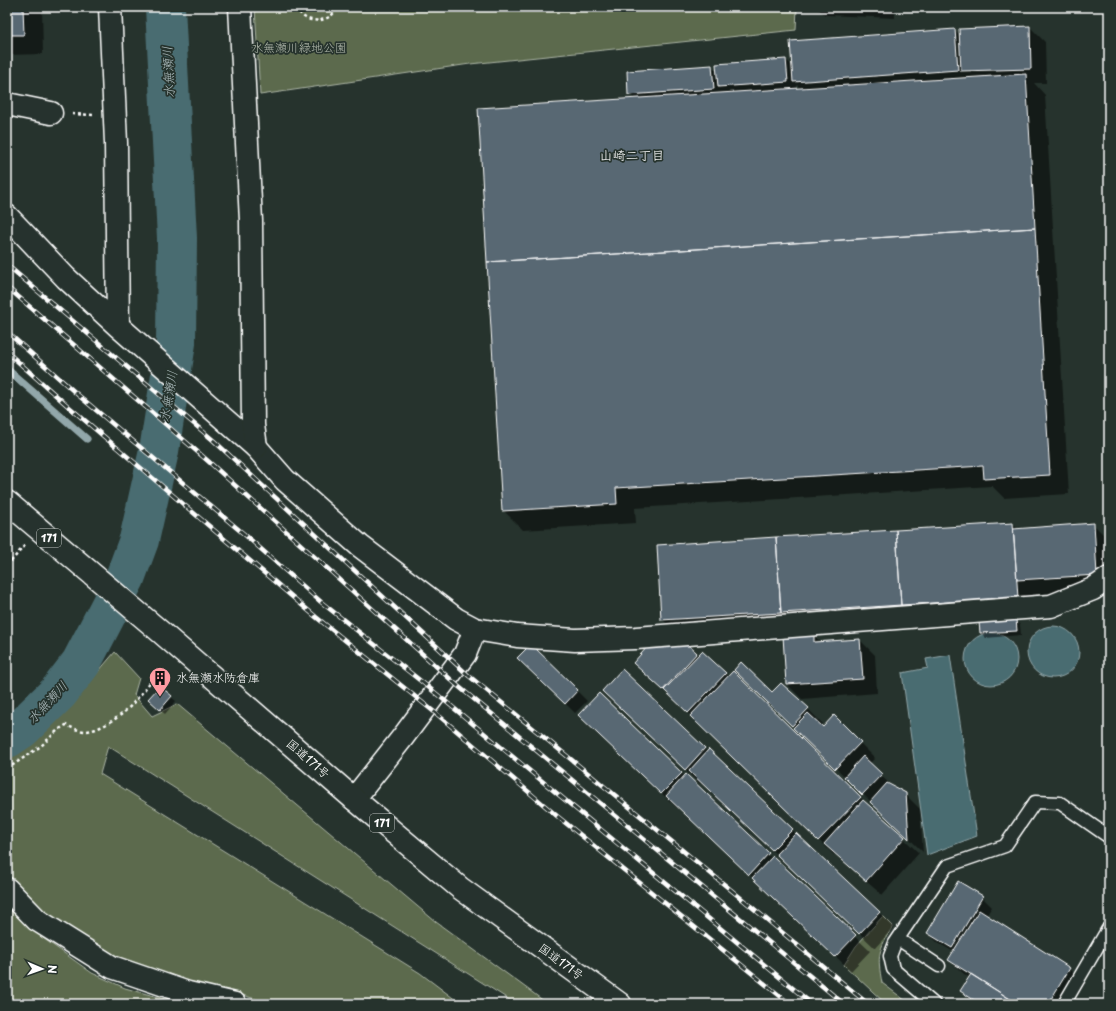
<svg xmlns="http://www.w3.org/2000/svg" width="1116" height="1011" font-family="'Playpen Sans','Klee One',sans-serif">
	<rect width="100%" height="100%" fill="#26332d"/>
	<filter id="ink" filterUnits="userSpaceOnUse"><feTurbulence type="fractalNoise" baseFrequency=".025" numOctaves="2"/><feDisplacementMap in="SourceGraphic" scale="8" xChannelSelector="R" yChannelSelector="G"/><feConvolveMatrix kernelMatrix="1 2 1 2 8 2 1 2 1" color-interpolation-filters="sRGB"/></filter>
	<g filter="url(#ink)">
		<path fill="#5b6b4d" stroke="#adb5a6" d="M255 7H797L796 30 470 64 260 95Z
			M115 652 139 678 134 695 152 716 177 704 436 922 548 1004H516L108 746 100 774 420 973 461 1004H272L239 994 186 986 126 966 66 932 15 883 7 874V758C50 734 83 689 115 652Z
			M7 906 40 936 92 973 125 988 183 1004H7Z
			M883 916 893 926C878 950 877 956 882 983L910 1004H886L844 965 856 946Z"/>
		<path fill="#4a6c71" stroke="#92a7aa" d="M1027 652a26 26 0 1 1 52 0a26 26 0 1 1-52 0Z
			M965 659a26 26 0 1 1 52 0a26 26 0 1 1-52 0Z
			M950 655 977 836 927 855 902 673 928 668 926 659Z"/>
		<path fill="#0007" fill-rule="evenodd" d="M7 7H44H42L43 54 7 55Z
			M816 7H895V18L825 15Z
			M1030 27 1045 42 1046 83H1034L1045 95 1069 494 1004 498 992 486 635 508 636 523 523 530 503 510 635 99 629 94 711 66 718 72 786 60 793 66 955 30 961 36ZM797 85 801 89H797Z
			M1013 524 1018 529 1094 525 1108 539 1109 590 1036 594 1037 617 1014 619 1020 625 1021 635 986 638 981 633 980 621 682 639 662 619Z
			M813 635 822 643 860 640 875 655 877 693 802 699 787 684Z
			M685 643 699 656 702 652 729 677 733 673 872 809 919 853 882 895 835 854 834 855 679 704 649 677Z
			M531 645 587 701 575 713 519 658Z
			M622 670 708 752 709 751 894 927 875 948 701 783 700 784 618 706Z
			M750 685 808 709 823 724 820 726 823 728 834 717 875 758 869 764 894 788 905 794 920 809 923 852Z
			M599 695 870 951 851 971 678 807 677 808 595 730Z
			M171 697 176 701 165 714 154 704Z
			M982 897 992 907 986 916 1070 969 1085 984 1072 1004H976L961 991 970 978 964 974 949 960 954 952 938 943 928 933ZM962 968 972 974V976L961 969Z"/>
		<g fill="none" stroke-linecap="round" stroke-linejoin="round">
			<path stroke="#92a7aa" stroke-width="7" d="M7 369 87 439"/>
			<path stroke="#4a6c71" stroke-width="40" d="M7 738 22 728 58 693 81 663 125 578 139 540 159 451 176 343 177 238 165 7"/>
		</g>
		<path fill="#586773" stroke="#fff" d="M7 7H23L24 35H7Z
			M1030 26 1031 69 961 71 959 29Z
			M955 29 958 70 793 82 790 41Z
			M786 59 788 82 718 87 716 64Z
			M712 65 714 89 628 95 627 71Z
			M1026 74 1035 228 487 262 478 108Z
			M1035 228 1050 475 984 479 983 466 616 488 617 504 502 511 487 262Z
			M1013 523 1018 598 901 605 896 530Z
			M1094 523 1097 575 1017 580 1013 529Z
			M896 530 901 605 781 613 776 537Z
			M776 537 781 613 661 620 657 545Z
			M1016 619 1017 631 980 633 979 622Z
			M814 634V642L860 639 863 679 786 684 783 636Z
			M685 642 697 653 663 690 633 663 649 645Z
			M531 644 578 690 565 704 517 658Z
			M702 651 726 673 688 713 664 690Z
			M741 662 772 692 781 683 809 708 792 726 734 670Z
			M622 669 705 748 685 770 602 691Z
			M733 671 861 797 818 841 690 716Z
			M160 686 172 696 160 710 148 699Z
			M599 693 682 773 661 794 578 715Z
			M808 713 823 727 834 715 861 742 835 769 793 728Z
			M709 749 793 829 772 850 689 771Z
			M863 756 882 774 862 795 844 777Z
			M686 774 769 853 749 875 666 796Z
			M887 783 906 793 909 839 870 802Z
			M863 800 905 837 866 881 824 844Z
			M796 833 880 912 859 934 776 854Z
			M773 856 856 935 835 957 752 878Z
			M958 881 983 896 952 948 927 933Z
			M979 910 1070 968 1048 1004H1018L948 960Z
			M971 974 1018 1004H980L960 991Z"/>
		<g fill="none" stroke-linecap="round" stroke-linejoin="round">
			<g stroke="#fff" stroke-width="15">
				<path id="service" d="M898 939 939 966
					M934 1004 893 969 890 956 895 943 947 866 1005 846 1035 802 1060 803 1109 837
					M1064 1004 1109 927"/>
			</g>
			<g stroke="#fff" stroke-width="25">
				<path id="minor" d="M110 7 116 143 118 326
					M7 104 51 113
					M7 216 66 278 118 326 256 447 285 480 360 546 456 619 475 629 465 654 403 737 354 799
					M475 629 517 636 575 640 636 638 1051 606 1093 589 1109 578
					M7 889 37 920 112 967 188 993 235 1004"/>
			</g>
			<g stroke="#fff" stroke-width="25">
				<path id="tertiary" d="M240 7 251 221 253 425 256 447"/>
			</g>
			<g stroke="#fff" stroke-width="25">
				<path id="trunk" d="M7 502 156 628 354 799 460 888 620 1004"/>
			</g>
			<path stroke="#fff" stroke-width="2.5" stroke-dasharray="3 3" stroke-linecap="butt" d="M296 7C298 10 301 15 304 17 315 24 333 20 337 7
				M72 114 93 115
				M7 566 25 545
				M7 769 41 746 58 730 66 725C72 728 77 730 84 731 99 732 125 714 134 702 141 695 146 687 152 680"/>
			<use href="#service" stroke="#26332d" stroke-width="12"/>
			<use href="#minor" stroke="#26332d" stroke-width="22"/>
			<use href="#tertiary" stroke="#26332d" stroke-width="22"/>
			<use href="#trunk" stroke="#26332d" stroke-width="22"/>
			<g stroke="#fff" stroke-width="4.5">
				<path id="rail" d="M7 265 213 440 469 676 747 903 868 1004
					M7 287 208 461 458 686 844 1004
					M7 332 78 395 244 534 321 602 427 686 812 1004
					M7 352 68 406 316 617 438 715 557 816 790 1004"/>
			</g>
			<use href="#rail" stroke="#26332d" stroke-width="3" stroke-dasharray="9" stroke-linecap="butt"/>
		</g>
	</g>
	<defs>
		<g id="building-pin" transform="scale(1.15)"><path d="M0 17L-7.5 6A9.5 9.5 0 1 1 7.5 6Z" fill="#ff9aa2" stroke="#26332d"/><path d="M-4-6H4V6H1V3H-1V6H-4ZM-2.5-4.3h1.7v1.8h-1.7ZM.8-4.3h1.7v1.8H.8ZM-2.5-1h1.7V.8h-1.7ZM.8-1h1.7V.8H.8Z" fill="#111"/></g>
	</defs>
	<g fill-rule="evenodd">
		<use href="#building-pin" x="160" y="678"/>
	</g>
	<g text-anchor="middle" stroke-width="3.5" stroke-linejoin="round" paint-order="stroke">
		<g fill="#26332d" stroke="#bec2c0" stroke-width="1">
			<rect x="37" y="529" width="24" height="18" rx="3"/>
			<rect x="370" y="814" width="24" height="18" rx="3"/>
		</g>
		<g font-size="11" font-weight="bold" fill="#fff">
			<text x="49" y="542">171</text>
			<text x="382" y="827">171</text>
		</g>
		<g font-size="12" fill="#b5bcaf" stroke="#26332d">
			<text x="299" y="52">水無瀬川緑地公園</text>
		</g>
		<g font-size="12" fill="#fff" stroke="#26332d" text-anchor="start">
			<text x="176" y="682">水無瀬水防倉庫</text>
		</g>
		<g font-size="12" fill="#fff" stroke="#26332d">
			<text transform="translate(308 759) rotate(41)" y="4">国道171号</text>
			<text transform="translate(561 962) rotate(36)" y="4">国道171号</text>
		</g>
		<g font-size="13" font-style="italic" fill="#aebdbf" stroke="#26332d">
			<text transform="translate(168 72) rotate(-93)" y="5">水無瀬川</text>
			<text transform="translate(168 396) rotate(-81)" y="5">水無瀬川</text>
			<text transform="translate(47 702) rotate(-47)" y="5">水無瀬川</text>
		</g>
		<g font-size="13" fill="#fff" stroke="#26332d">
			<text x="632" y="160">山崎二丁目</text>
		</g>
	</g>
	<rect width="1116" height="1011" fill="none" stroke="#26332d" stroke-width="24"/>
	<rect x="12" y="12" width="1092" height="987" fill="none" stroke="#fff" stroke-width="1.5" filter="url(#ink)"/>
	<g transform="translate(42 969) rotate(92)" stroke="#26332d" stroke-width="3" paint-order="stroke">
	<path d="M0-3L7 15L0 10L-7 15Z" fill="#ffffff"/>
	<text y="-6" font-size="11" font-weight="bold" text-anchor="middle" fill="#ffffff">N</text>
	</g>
</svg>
